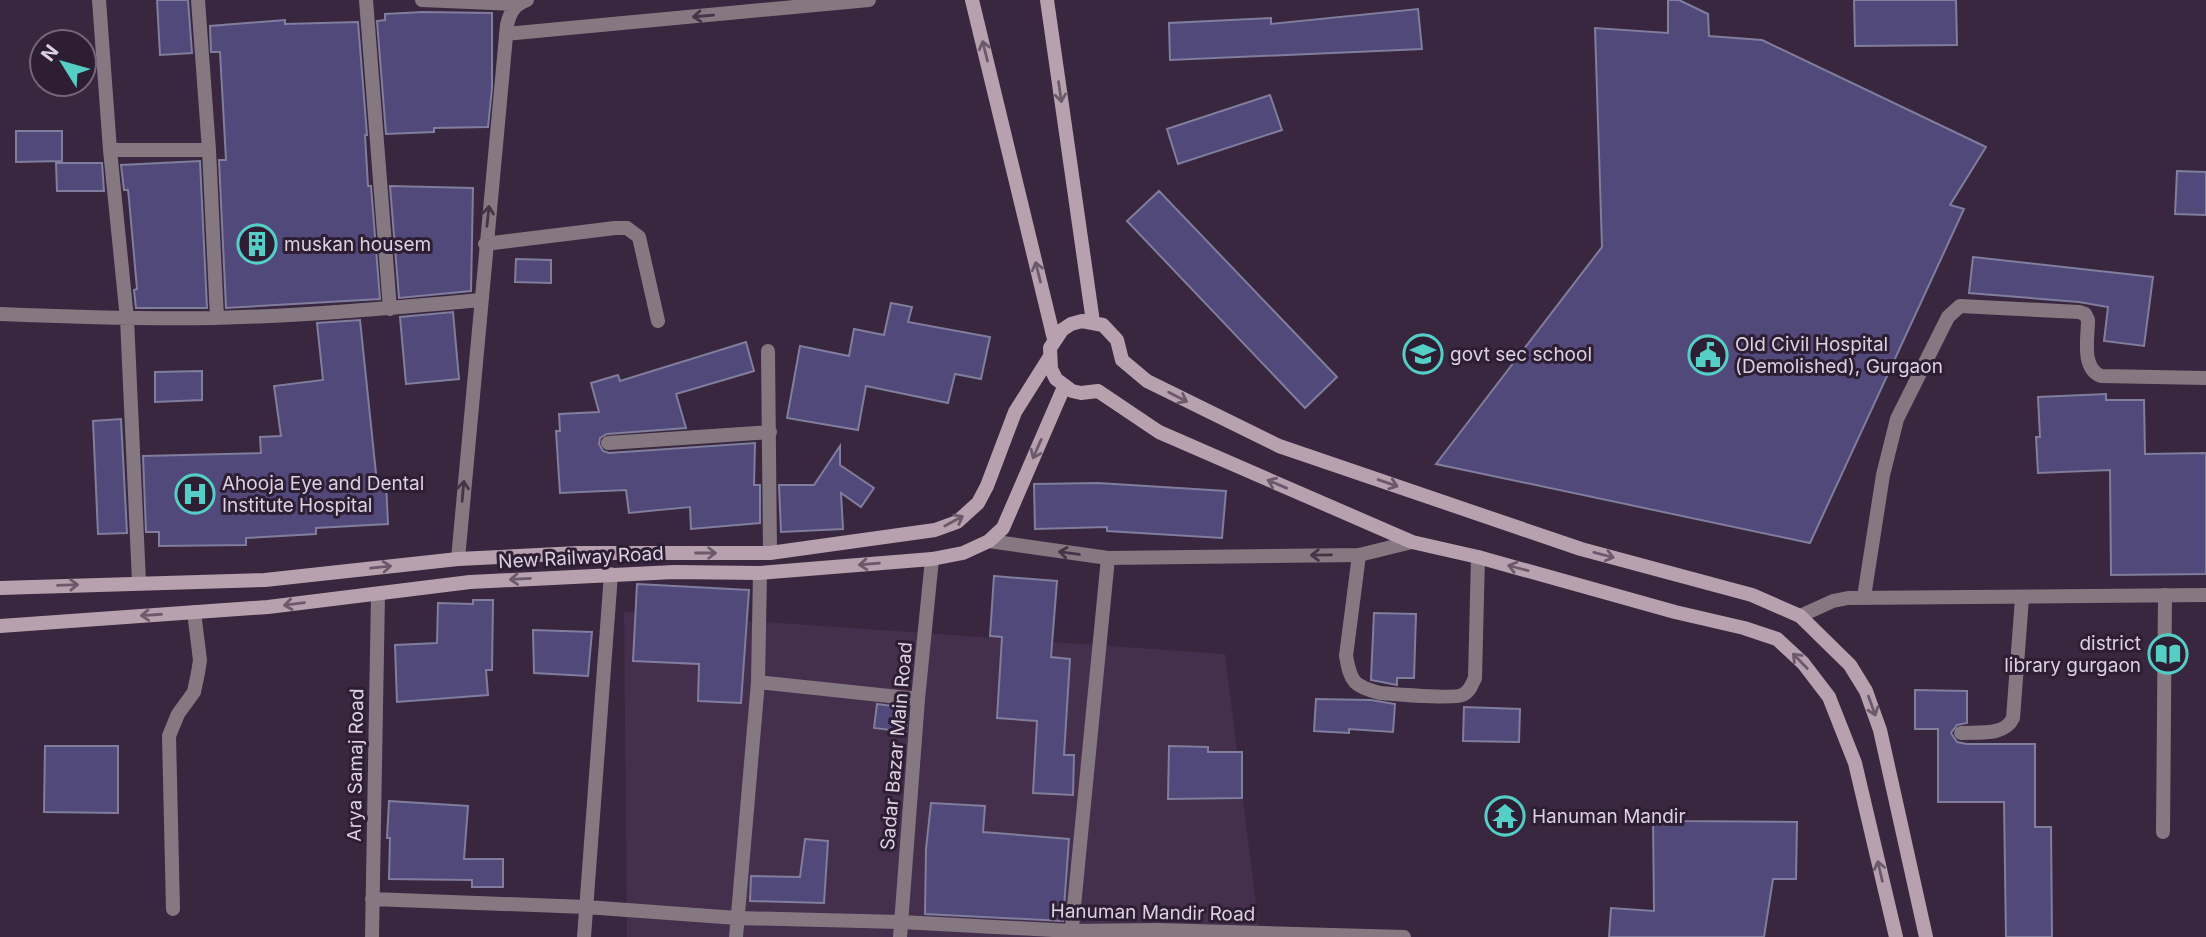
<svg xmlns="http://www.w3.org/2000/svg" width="2206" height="937" font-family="Inter,sans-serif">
	<rect width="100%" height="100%" fill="#38273f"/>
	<path fill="#442f4c" d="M624 612 1225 654 1260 937H627Z"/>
	<path fill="#51497a" stroke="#817d9d" stroke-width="2" d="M157 0H188L192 53 160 55Z
		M1668 0H1679L1708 14 1709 36 1762 40 1986 147 1950 205 1964 209 1810 543 1436 464 1602 247 1595 28 1668 33Z
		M1854 0H1956L1957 45 1855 46Z
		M1418 9 1422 49 1170 60 1169 23 1271 18V24Z
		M423 12 492 13V88L488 127 434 128V132L386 134 377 21 385 20V14Z
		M285 20V24L358 22 367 135H365L368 186H371L380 299 226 308 219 160H226L220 52H211L210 26Z
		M1270 95 1282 130 1178 164 1167 129Z
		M16 131H62V161L16 162Z
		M200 161 207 308H136L134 290 137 289 129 199 128 190H124L121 165Z
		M56 163H102L104 191H57Z
		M2177 171 2206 172V215L2175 214Z
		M390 186 473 188 471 291 399 298Z
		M1159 191 1337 377 1305 408 1127 221Z
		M1973 257 2153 277 2144 346 2104 341 2108 307 2079 302 1969 293Z
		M516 259 551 260V283L515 282Z
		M891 303 912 307 908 322 990 337 981 379 955 374 948 403 866 386 858 430 787 418 800 346 849 356 854 329 884 335Z
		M453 312 459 379 406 384 400 317Z
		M360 320 377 483 386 482 388 524 316 528V534L246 538V545L159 546V532H146L143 456 261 453 260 437 281 436 274 386 323 380 317 323Z
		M746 342 754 371 676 394 686 428 607 434 600 438 599 444 603 451 609 453 755 443 754 485H760V523L691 529 690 507 629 513 626 490 560 493 556 431H560L559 414 599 412 591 383 618 375 620 381Z
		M202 371V400L155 402V372Z
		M2106 394V400H2144L2145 454 2206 453V574L2111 575 2110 470 2038 473 2036 437H2040L2038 397Z
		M121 419 127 533 98 534 93 421Z
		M840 446V465L874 488 861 507 841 493 843 529 781 532 779 485H814Z
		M1098 483 1226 491 1222 538 1107 531V527L1035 529 1034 484Z
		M994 576 1057 581 1051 657 1070 659 1064 755H1074L1073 795 1033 793 1037 721 997 718 1002 637 990 636Z
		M637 584 749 590 741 703 698 701 699 664 633 661Z
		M473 600H493L492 670H486L488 695 397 702 395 645 437 643 438 603 473 604Z
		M1374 613 1416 614 1414 678H1397V685L1371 680Z
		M533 630 592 632 588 676 534 673Z
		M1915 690 1967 691V723L1957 725 1951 733 1957 742 1967 744H2035V827H2051L2052 937H2006L2004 802H1938V729H1915Z
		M1316 699 1371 700 1395 704 1393 732 1349 729V733L1314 731Z
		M877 704 908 708 906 732 874 728Z
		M1464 707 1520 709 1519 742 1463 741Z
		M45 746H118V813L44 812Z
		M1169 746 1208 747V752H1242V798L1168 799Z
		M389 801 468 806 464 859H503V887H472V880L389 879 390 838H387Z
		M931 803 985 806 983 832 1069 839 1063 921 925 914 926 849Z
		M1677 815 1678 821 1797 822 1796 879H1773L1764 937H1609L1611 908 1654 911 1653 818Z
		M805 839 828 841 824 903 750 901 751 876 800 877Z"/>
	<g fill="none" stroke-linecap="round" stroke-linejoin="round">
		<path stroke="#867880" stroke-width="14" d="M1359 555 1346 656C1348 666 1349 675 1355 682 1361 688 1372 691 1380 693 1392 694 1454 699 1462 695 1470 692 1472 684 1475 678L1478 557
			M1961 733C1979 732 2005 736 2013 718L2022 598
			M2163 832 2165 595
			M173 909 169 736 178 714 194 692 198 673 200 660 194 612"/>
		<path stroke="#867880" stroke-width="14" d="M99 0 110 150 127 319 139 582
			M198 0 209 150 217 318
			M366 0 390 309
			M422 0 517 4
			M506 34 869 0
			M110 150H209
			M485 244 615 228H627L639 237 658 321
			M0 314C71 317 142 319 214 318 302 316 392 308 480 300
			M768 351 770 553
			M608 443 770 432
			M458 559 507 25C510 12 514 5 527 0
			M1864 597 1883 475 1897 419 1948 317 1960 306 2079 312 2085 314 2088 320C2088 338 2081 368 2101 376L2206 378
			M758 682 918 699
			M372 899 586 907 737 918 901 922 1072 931 1158 930 1404 937
			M372 937 378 594
			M584 937 611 574
			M736 937 758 682 760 573
			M1071 937 1108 558"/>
		<path stroke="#867880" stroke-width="14" d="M989 541 1108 558 1359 555 1412 542
			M1800 616 1833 601 1848 598 2206 595
			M900 937 918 699 932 559"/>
		<path stroke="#b7a1ae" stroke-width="14" d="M972 0 1054 339
			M1047 0 1093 322
			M0 588 265 580 458 559 578 553H770L935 530 957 522 978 503 987 486 1015 412 1049 358
			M0 626 268 607 470 582 674 572 760 573 932 559 963 553 989 541 1003 528 1064 387
			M1896 937 1855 763 1829 697 1803 663 1777 639 1744 628 1675 612 1478 557 1412 542 1159 432 1098 391 1081 393 1072 391 1056 379 1051 369 1050 348 1062 330 1071 324 1082 321 1103 325 1117 340 1122 360 1147 381 1279 446 1581 549 1752 595 1800 616 1850 665 1866 691 1880 730 1926 937"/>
	</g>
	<defs><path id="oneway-shaft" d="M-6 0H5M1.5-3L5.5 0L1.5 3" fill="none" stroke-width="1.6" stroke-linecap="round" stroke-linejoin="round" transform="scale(1.75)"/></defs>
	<g stroke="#443447">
		<use href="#oneway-shaft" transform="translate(703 16) rotate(175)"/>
		<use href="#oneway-shaft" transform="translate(488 216) rotate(-84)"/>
		<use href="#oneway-shaft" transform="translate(463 491) rotate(-85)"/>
		<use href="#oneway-shaft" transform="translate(1069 553) rotate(-172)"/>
		<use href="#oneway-shaft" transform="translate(1321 555) rotate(179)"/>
	</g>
	<g stroke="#6c596b">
		<use href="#oneway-shaft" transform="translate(985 51) rotate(-104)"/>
		<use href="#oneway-shaft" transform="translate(1060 92) rotate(82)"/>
		<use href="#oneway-shaft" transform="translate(1038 272) rotate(-104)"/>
		<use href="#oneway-shaft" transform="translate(1178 397) rotate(27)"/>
		<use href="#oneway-shaft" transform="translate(1037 449) rotate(114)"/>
		<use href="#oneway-shaft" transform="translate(1388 483) rotate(19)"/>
		<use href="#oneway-shaft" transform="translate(1277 484) rotate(-157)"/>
		<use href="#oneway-shaft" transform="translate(954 521) rotate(-29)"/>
		<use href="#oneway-shaft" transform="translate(706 553)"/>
		<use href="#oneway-shaft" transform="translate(1604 555) rotate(15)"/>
		<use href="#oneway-shaft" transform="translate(869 564) rotate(175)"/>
		<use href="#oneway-shaft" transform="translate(381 567) rotate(-6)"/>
		<use href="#oneway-shaft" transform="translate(1518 568) rotate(-165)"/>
		<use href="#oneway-shaft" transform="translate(520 579) rotate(177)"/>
		<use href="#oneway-shaft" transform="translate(68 585) rotate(-2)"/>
		<use href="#oneway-shaft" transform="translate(294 604) rotate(173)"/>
		<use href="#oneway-shaft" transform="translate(151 615) rotate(176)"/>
		<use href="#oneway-shaft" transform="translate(1800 661) rotate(-134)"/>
		<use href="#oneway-shaft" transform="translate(1872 706) rotate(70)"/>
		<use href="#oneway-shaft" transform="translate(1880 871) rotate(-103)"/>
	</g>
	<defs>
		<g id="building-ring" transform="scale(2.0125)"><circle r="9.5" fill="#2e1e34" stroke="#55cec6" stroke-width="1.5"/><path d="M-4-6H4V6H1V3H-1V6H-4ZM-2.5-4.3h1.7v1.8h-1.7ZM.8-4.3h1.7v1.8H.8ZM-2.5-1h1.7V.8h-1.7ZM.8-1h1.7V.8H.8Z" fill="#55cec6"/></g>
		<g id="school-ring" transform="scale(2.0125)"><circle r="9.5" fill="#2e1e34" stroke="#55cec6" stroke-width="1.5"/><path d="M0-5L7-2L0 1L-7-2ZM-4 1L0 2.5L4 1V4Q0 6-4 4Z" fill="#55cec6"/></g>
		<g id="civic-ring" transform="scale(2.0125)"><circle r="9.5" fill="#2e1e34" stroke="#55cec6" stroke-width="1.5"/><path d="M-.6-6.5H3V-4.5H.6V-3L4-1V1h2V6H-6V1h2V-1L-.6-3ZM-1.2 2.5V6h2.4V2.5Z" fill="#55cec6"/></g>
		<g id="hospital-ring" transform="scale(2.0125)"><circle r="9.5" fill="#2e1e34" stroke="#55cec6" stroke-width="1.5"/><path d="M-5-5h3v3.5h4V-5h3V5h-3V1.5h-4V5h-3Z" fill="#55cec6"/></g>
		<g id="library-ring" transform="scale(2.0125)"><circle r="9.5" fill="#2e1e34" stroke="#55cec6" stroke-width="1.5"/><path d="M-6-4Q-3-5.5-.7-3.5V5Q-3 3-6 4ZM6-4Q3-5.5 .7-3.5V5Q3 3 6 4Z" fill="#55cec6"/></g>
		<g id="temple-ring" transform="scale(2.0125)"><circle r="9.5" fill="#2e1e34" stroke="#55cec6" stroke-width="1.5"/><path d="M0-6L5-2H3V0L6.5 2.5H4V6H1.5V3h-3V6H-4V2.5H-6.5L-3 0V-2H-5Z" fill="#55cec6"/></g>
	</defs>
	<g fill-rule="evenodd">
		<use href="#building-ring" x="257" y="244"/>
		<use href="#school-ring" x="1423" y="354"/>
		<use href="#civic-ring" x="1708" y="355"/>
		<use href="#hospital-ring" x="195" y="494"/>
		<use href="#library-ring" x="2168" y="654"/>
		<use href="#temple-ring" x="1505" y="816"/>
	</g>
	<g text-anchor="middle" stroke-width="6" stroke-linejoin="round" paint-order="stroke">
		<g font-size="19" fill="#dbd1e0" stroke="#2e1e34" text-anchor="start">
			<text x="284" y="251">muskan housem</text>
			<text x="1735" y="351">Old Civil Hospital<tspan x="1735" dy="22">(Demolished), Gurgaon</tspan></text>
			<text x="1450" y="361">govt sec school</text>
			<text x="222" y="490">Ahooja Eye and Dental<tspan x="222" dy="22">Institute Hospital</tspan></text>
			<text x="2141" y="650" text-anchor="end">district<tspan x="2141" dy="22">library gurgaon</tspan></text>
			<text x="1532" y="823">Hanuman Mandir</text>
		</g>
		<g font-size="19" fill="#dbd1e0" stroke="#2e1e34">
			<text transform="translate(581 557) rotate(-3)" y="7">New Railway Road</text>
			<text transform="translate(896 746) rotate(-85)" y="7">Sadar Bazar Main Road</text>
			<text transform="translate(355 765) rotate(-89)" y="7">Arya Samaj Road</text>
			<text transform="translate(1153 912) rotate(1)" y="7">Hanuman Mandir Road</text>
		</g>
	</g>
	<g transform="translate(63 63) rotate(307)"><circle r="33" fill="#2e1e34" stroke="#736679" stroke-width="2"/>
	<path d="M0-5L12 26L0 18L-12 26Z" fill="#55cec6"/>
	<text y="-10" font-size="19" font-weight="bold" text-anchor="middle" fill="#dbd1e0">N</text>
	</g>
</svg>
